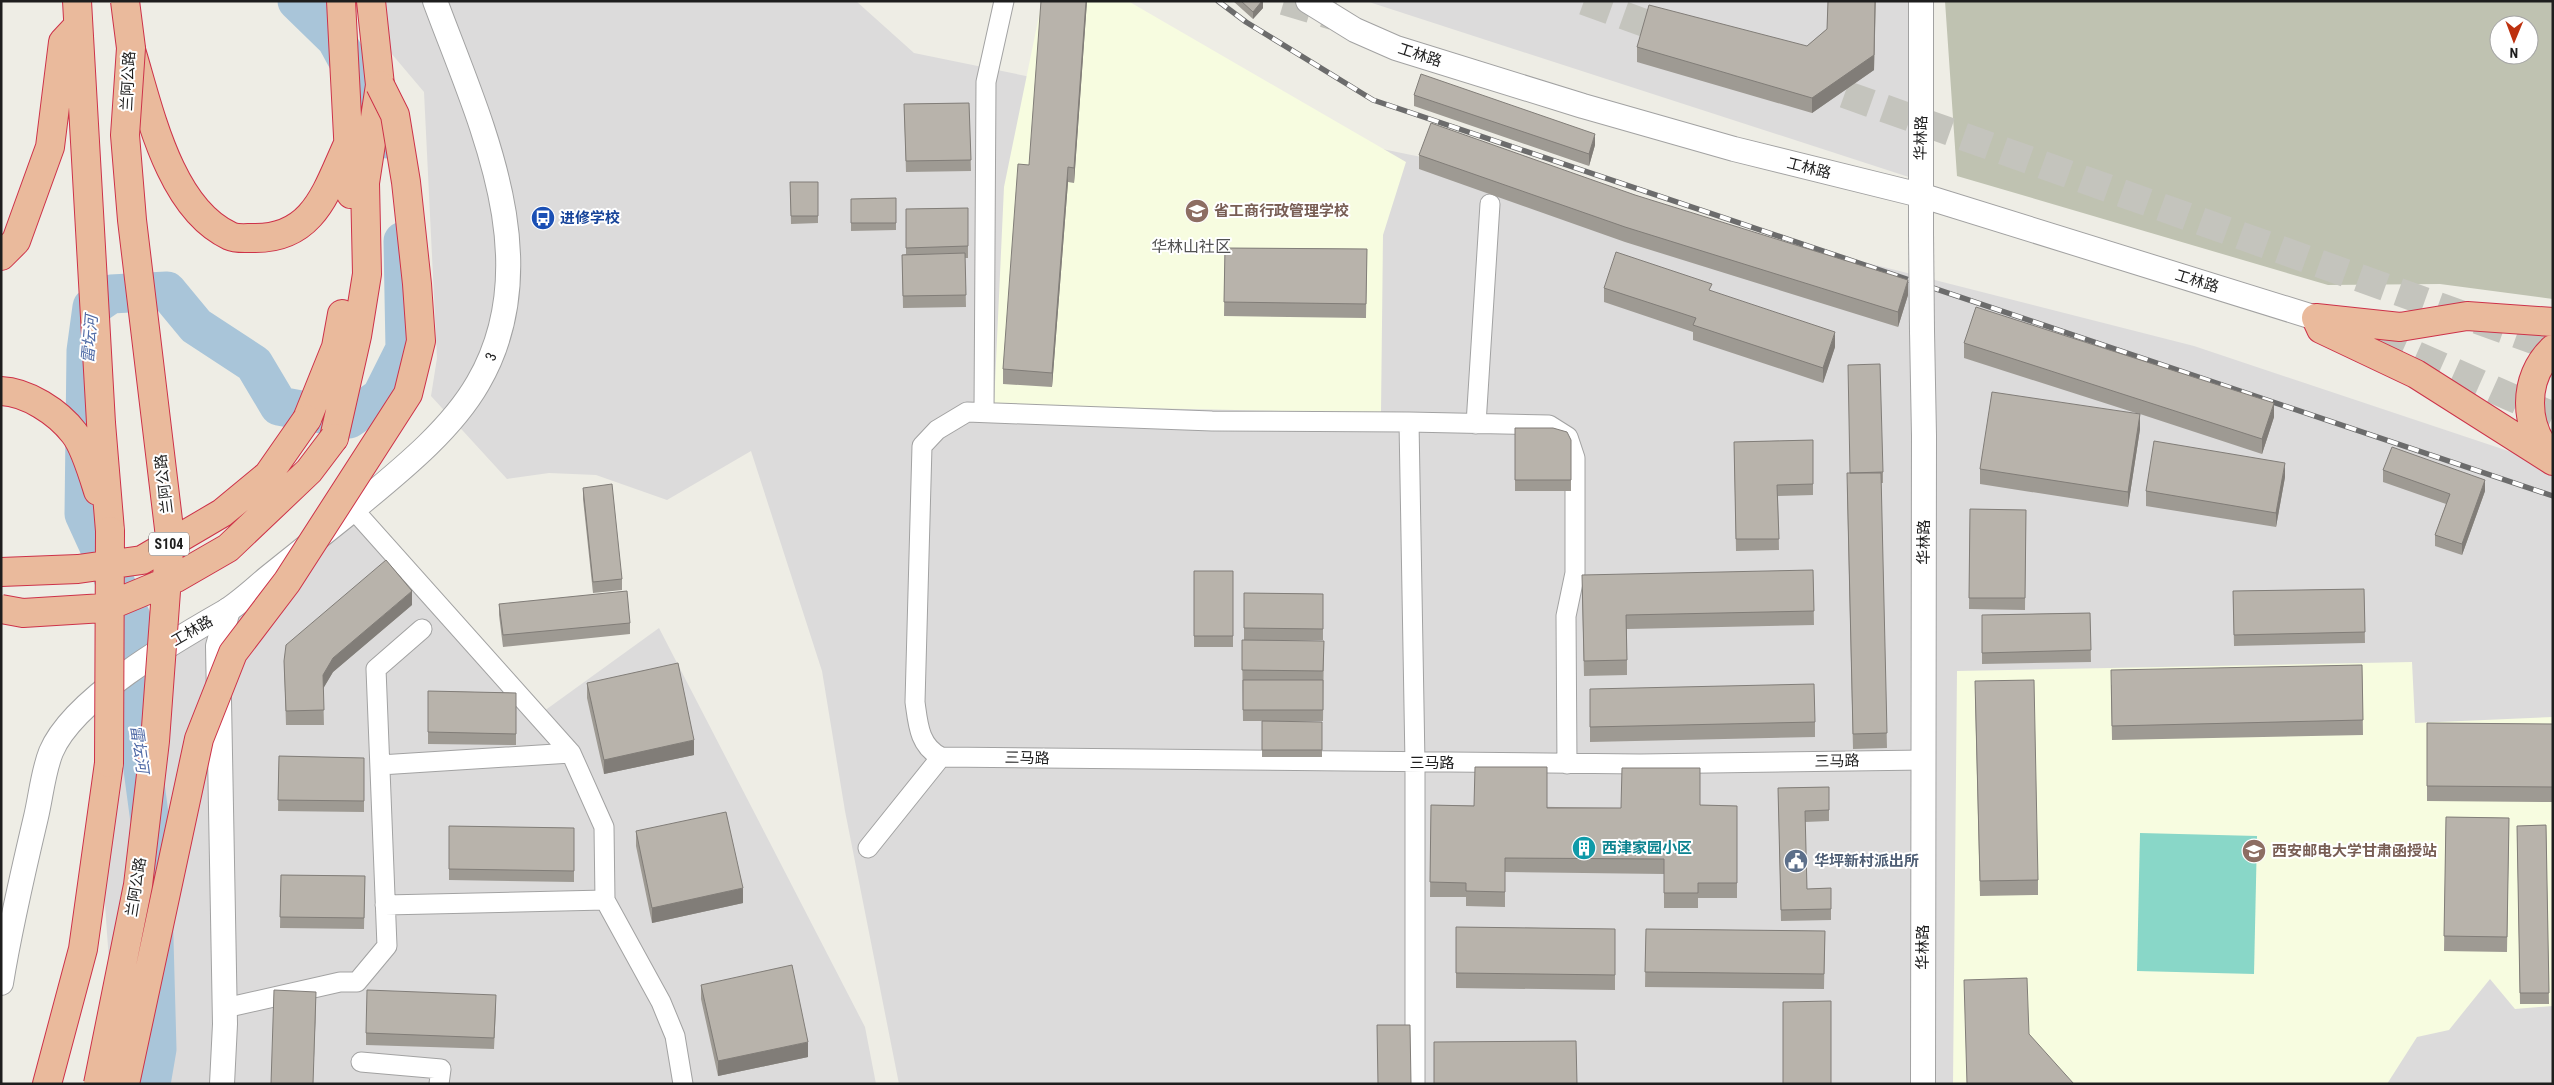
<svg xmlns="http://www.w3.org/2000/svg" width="2554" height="1085" font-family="'Roboto Condensed','Noto Sans SC',sans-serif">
	<rect width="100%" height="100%" fill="#eeede5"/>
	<path fill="#dcdbdb" d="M347 1H856L914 53 1577 189 2194 346 2553 466V1084H899L845 811 822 671 751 451 667 500 596 475 549 473 507 479 431 396 437 358 424 92Z
		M1366 1H1912L1918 180Z
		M356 521 533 719 659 628 865 1027 876 1084H114L110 976 101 847V709Z"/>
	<path fill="#f7fce0" d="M1042 1H1128L1406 162 1383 235 1381 413 994 405 1004 187Z
		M2412 662 2415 723 2553 717V1006L2515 1009 2490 979 2449 1030 2417 1037 2387 1084H1953L1957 671Z"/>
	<path fill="#bfc2b1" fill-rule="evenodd" d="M1945 1H2553V299L2440 284 2328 285 1957 176ZM2499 25H2529V55H2499Z"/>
	<path fill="#89d7c8" d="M2140 833 2257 836 2254 974 2137 971Z"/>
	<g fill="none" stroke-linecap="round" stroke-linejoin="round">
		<path stroke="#a9c5d9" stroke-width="39" d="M297 1 336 39 386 131 387 139
			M151 1084 157 1049 151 829 134 702 131 617 84 514 86 351 92 307 111 294 167 291 196 326 254 364 279 406 349 419 381 397 405 349 403 241"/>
		<path stroke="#c4c4bd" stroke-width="28" stroke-dasharray="28 14" stroke-linecap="butt" d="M1284 1 1333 16
			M1584 1 1678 35
			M1805 80 2553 347
			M2337 327 2396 346 2553 416"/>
		<g stroke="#a2a2a2" stroke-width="21">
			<path id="minor" d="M984 412 986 82 1004 1
				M1409 422 1415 763V1084
				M1476 424 1490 204
				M353 509 571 753
				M1567 764 1566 616 1575 573V458L1568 437 1549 425 1409 422 1212 421 967 412 937 430 922 446 915 702C918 724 919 746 941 757L1640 764 1924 760
				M380 765 571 753 604 827 605 900 661 1002 675 1036 683 1084
				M868 848 941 757
				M385 905 605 900
				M225 1008 340 982H357L387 946 376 669 422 629
				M361 1062 441 1069 439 1084"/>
		</g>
		<g stroke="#a2a2a2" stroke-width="26">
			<g id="tertiary">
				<path d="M1308 1 1355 30 1396 48 1583 106 1734 149 1920 195 2316 318"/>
				<path d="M1921 233V1"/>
				<path d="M1922 331 1924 436 1923 1084"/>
				<path id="s1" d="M1 983C10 927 23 872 36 817 41 796 43 772 51 752 73 699 174 641 223 613 240 603 255 588 270 576 300 552 330 528 360 504 401 470 451 430 478 383 549 261 479 120 435 1"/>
				<path d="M222 1084 225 1024 218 646 228 610"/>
			</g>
		</g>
		<g stroke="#cd3249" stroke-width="30">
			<path id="trunk" d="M77 1 101 423 110 531
				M341 1 351 194
				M131 50C149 109 169 208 230 236 236 239 246 238 252 238 313 240 326 192 347 146
				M1 256 16 241 50 147 63 42 77 27
				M2553 322 2467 316 2400 327 2316 318 2321 329 2416 374 2553 461
				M1 391C27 392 58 412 74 433 84 445 93 475 98 491
				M307 419 336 347 342 314
				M334 438 357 336 367 274 365 183 380 85 371 1
				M2552 457C2523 428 2522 378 2553 349
				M47 1084 83 949 109 763"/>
		</g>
		<use href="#minor" stroke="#fff" stroke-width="19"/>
		<use href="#tertiary" stroke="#fff" stroke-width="24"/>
		<use href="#trunk" stroke="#eaba9c" stroke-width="28"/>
		<g stroke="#6c6c6c" stroke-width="5.5">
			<path id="rail" d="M1218 1 1246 22 1373 100 2553 496"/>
		</g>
		<use href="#rail" stroke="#fff" stroke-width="4" stroke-dasharray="11" stroke-linecap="butt"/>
		<g stroke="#a2a2a2" stroke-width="26" stroke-linecap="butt">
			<path id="tertiary-bridge" d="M1921 233 1922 331"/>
		</g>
		<g stroke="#cd3249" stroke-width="30" stroke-linecap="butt">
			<path id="trunk-bridge" d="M1 572 78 569 142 560 222 513 268 475 307 419
				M1 609 23 613 104 608 176 578 228 548 309 471 334 438
				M109 763 110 531
				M98 1084 138 885 155 741 170 537 132 220 125 135 131 48 125 1
				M125 1084 199 739 233 653 287 582 408 394 421 341 417 284 406 182 395 115 380 85"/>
		</g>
		<use href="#tertiary-bridge" stroke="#fff" stroke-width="24"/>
		<use href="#trunk-bridge" stroke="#eaba9c" stroke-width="28"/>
	</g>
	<path fill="#9e9a93" d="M1087 1 1074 183 1068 182 1052 387 1003 384V369L1029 165Z
		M1233 1H1263V8L1253 19Z
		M1828 1H1876L1874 70 1812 113 1637 62V47L1807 46 1827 29Z
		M1414 95 1595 145 1589 166 1414 106Z
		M969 103 971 171 906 172 904 104Z
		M1419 155 1908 295 1898 327 1625 242 1419 169Z
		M790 182H818V223L791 224Z
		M896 198V230L851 231V199Z
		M968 208V258H965L966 307 903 308 902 255 906 254V209Z
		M1225 248 1367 249 1366 318 1224 316Z
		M1604 288 1712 291 1835 347 1823 383 1693 340V332L1604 302Z
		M1964 343 2274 417 2262 454 2140 414V429L2128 507 1980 484V469L2139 414 1964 358Z
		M1515 428 1571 440V491H1515Z
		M1813 440V495L1778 496 1779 550 1736 551 1734 442Z
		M2383 470 2485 491 2462 555 2435 546V535L2446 504 2383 482Z
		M1883 472V483H1881L1887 748 1853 749 1847 488 1850 473Z
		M2285 477 2276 527 2146 506V491Z
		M583 488 622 579V590L593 593 583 499Z
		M1970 509 2026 510 2025 610 1969 609Z
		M1813 570 1814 625 1627 629V675L1584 676 1582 589Z
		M1194 571H1233V647H1194Z
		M2364 589 2365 643 2234 646 2233 591Z
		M1244 593 1323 594V640H1244Z
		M499 604 630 623V634L503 647 499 615Z
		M412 605 333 672 323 688 324 725H286L284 661Z
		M2090 613 2091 662 1982 664V615Z
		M1242 640 1324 641 1323 721H1243Z
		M2362 665 2363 735 2112 740 2111 685Z
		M587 683 694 755 604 774 587 698Z
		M1590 689 1815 722V737L1590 742Z
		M428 691 516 693V745L428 744Z
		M1975 696 2038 880V895L1980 896Z
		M1262 721 1322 722V757H1262Z
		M2427 723 2553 724V802L2427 801Z
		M279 756 364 758V812L278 811Z
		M1829 787V821L1805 822 1807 889 1831 888V920L1781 921 1778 788Z
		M1431 805 1621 808 1700 805 1737 806V898H1698V908H1664V874L1505 872V907L1466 906V897H1430Z
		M2446 817 2509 818 2507 952 2444 951Z
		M2546 825 2549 1004H2520L2517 826Z
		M449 826 574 828V882L449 880Z
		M636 831 743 903 652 923 636 846Z
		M281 875 365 876 364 929 280 928Z
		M1456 927 1615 929V990L1456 988Z
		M1646 929 1825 931 1824 989 1645 987Z
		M701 985 808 1057 718 1076 701 999Z
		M496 1006 494 1049 366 1045V1033Z"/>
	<path fill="#817d78" d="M1086 1H1087L1074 183V168Z
		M1262 1H1263V8L1253 19V12Z
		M1875 1 1874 70 1812 113V98Z
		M1595 134V145L1589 166V154Z
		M1068 167V182L1052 387V373Z
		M1908 280V295L1898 327V312Z
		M1835 332V347L1823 383V368Z
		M2274 403V417L2262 454V439Z
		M2140 414V429L2128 507V492Z
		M2285 463V477L2276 527V513Z
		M2485 480V491L2462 555V544Z
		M412 591V605L333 672 323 689V675L333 658Z
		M694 740V755L604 774V760Z
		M743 888V903L652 923V908Z
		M316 992V1006L313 1084Z
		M808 1042V1057L718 1076V1061Z"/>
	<path fill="#b8b3ab" stroke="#817d78" d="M1041 1H1086L1074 168 1068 167 1052 373 1003 369 1018 164 1029 165Z
		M1241 1H1262L1253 12Z
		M1828 1H1875L1874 55 1812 98 1637 47 1649 5 1807 46 1827 29Z
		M1421 74 1595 134 1589 154 1414 95Z
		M969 103 971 160 906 161 904 104Z
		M1431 123 1635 195 1908 280 1898 312 1625 227 1419 155Z
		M790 182H818V216H791Z
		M896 198V223H851V199Z
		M968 208V246L906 248V209Z
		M1225 248 1367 249 1366 304 1224 302Z
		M1616 252 1712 284 1709 290 1835 332 1823 368 1693 325 1696 318 1604 288Z
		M965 253 966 295 903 296 902 255Z
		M1976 307 2274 403 2262 439 1964 343Z
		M1880 364 1883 472 1850 473 1848 365Z
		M1992 392 2140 414 2128 492 1980 469Z
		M1515 428H1553L1567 432 1571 440V480H1515Z
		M1813 440V484L1777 485 1779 539H1736L1734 442Z
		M2154 441 2285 463 2276 513 2146 491Z
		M2392 447 2485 480 2462 544 2435 535 2450 494 2383 470Z
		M1847 473H1881L1887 733 1853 734Z
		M612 484 622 579 593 582 583 488Z
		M1970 509 2026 510 2025 598H1969Z
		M386 560 412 591 333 658 323 675 324 710 286 711 284 661 286 645Z
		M1813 570 1814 611 1626 615 1627 660 1584 661 1582 575Z
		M1194 571H1233V636H1194Z
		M2364 589 2365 632 2234 635 2233 591Z
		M627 591 630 623 503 635 499 604Z
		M1244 593 1323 594V629L1244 628Z
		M2090 613 2091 650 1982 653V615Z
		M1242 640 1324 641 1323 671 1242 670Z
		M678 663 694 740 604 760 587 683Z
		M2362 665 2363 720 2112 726 2111 670Z
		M1243 680H1323V710H1243Z
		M2034 680 2038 880 1980 881 1975 681Z
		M1814 684 1815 722 1590 727V689Z
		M428 691 516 693V734L428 732Z
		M1262 721 1322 722V750H1262Z
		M2427 723 2553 724V787L2427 786Z
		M279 756 364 758V801L278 800Z
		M1475 767H1547V808H1621L1622 768H1700V805L1737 806V883H1698V893H1664V859L1505 858V892L1466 891V883L1430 882 1431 805 1474 806Z
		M1829 787V810L1805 811 1807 889 1831 888V909L1781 910 1778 788Z
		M726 812 743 888 652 908 636 831Z
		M2446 817 2509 818 2507 937 2444 936Z
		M2546 825 2549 993H2520L2517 826Z
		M449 826 574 828V871L449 869Z
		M281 875 365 876 364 918 280 917Z
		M1456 927 1615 929V975L1456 973Z
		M1646 929 1825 931 1824 974 1645 972Z
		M792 965 808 1042 718 1061 701 985Z
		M2027 978 2029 1034 2074 1084H1967L1964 980Z
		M274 990 316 992 313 1084H271Z
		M367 990 496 995 494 1038 366 1033Z
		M1831 1001V1084H1783V1002Z
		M1377 1025H1410L1411 1084H1378Z
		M1576 1041 1577 1084H1434V1042Z"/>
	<defs>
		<g id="university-disc" transform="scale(1.25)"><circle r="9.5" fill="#8d6e63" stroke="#fff"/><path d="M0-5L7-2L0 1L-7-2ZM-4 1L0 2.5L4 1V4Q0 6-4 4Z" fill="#fff"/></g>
		<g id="bus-disc" transform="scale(1.25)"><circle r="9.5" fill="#1a4fb4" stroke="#fff"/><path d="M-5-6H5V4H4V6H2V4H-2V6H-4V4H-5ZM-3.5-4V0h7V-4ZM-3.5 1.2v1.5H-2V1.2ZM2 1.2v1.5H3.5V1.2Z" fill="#fff"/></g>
		<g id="building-disc" transform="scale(1.25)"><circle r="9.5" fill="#0f9aa8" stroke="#fff"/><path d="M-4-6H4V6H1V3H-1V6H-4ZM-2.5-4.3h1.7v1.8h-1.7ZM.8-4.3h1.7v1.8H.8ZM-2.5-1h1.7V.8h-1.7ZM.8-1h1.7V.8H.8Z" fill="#fff"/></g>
		<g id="civic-disc" transform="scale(1.25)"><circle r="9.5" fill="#5c6f8a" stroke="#fff"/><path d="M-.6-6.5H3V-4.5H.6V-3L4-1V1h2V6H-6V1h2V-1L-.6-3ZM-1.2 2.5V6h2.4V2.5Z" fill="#fff"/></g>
	</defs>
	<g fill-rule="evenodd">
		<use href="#university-disc" x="1197" y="211"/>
		<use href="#bus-disc" x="543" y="218"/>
		<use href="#building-disc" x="1584" y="848"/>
		<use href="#university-disc" x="2254" y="851"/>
		<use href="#civic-disc" x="1796" y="861"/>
	</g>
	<g text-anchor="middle" stroke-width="4" stroke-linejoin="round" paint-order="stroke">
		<rect fill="#fff" stroke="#626262" stroke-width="1" x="149" y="532.5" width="40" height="23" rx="4"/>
		<g font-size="14" font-weight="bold" fill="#1e1e1e">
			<text x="169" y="549">S104</text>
		</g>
		<g font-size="15" fill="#1e1e1e" stroke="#fff">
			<text transform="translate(1420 55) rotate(18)" y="5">工林路</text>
			<text transform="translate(128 81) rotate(-87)" y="5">兰阿公路</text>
			<text transform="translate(1921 138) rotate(-89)" y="5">华林路</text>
			<text transform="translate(1809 168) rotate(14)" y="5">工林路</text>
			<text transform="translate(2197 281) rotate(17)" y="5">工林路</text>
			<text dy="5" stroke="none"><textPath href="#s1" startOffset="835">3</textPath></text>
			<text transform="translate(164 484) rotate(-97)" y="5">兰阿公路</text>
			<text transform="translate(1924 542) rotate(-90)" y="5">华林路</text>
			<text transform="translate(192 631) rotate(-30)" y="5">工林路</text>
			<text transform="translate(1027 758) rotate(1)" y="5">三马路</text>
			<text transform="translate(1837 761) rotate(-1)" y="5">三马路</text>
			<text x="1432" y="768">三马路</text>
			<text transform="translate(136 887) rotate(-81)" y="5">兰阿公路</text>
			<text transform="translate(1923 947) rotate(-90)" y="5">华林路</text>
		</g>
		<g font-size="15" font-weight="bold" fill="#785e54" stroke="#fff" text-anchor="start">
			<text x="1214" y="216">省工商行政管理学校</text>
			<text x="2272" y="856">西安邮电大学甘肃函授站</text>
		</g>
		<g font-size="15" font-weight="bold" fill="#164399" stroke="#fff" text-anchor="start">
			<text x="560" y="223">进修学校</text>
		</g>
		<g font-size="15" font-weight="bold" fill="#0d838f" stroke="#fff" text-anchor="start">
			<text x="1602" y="853">西津家园小区</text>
		</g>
		<g font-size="15" font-weight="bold" fill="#4e5e75" stroke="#fff" text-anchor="start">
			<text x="1814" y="866">华坪新村派出所</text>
		</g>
		<g font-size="16" fill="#515151" stroke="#fff">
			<text x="1191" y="252">华林山社区</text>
		</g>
		<g font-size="16" font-style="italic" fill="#526ca7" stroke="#fff">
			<text transform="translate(89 339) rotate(-85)" y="6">雷坛河</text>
			<text transform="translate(140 749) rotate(82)" y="6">雷坛河</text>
		</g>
	</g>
	<rect width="2554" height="1085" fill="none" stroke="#1e1e1e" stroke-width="5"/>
	<g transform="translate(2514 40) rotate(181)"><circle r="24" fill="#ffffff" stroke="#a5a5a5"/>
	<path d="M0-4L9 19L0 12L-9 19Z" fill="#bd310f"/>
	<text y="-8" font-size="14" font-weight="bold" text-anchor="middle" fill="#1e1e1e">N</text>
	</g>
</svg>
